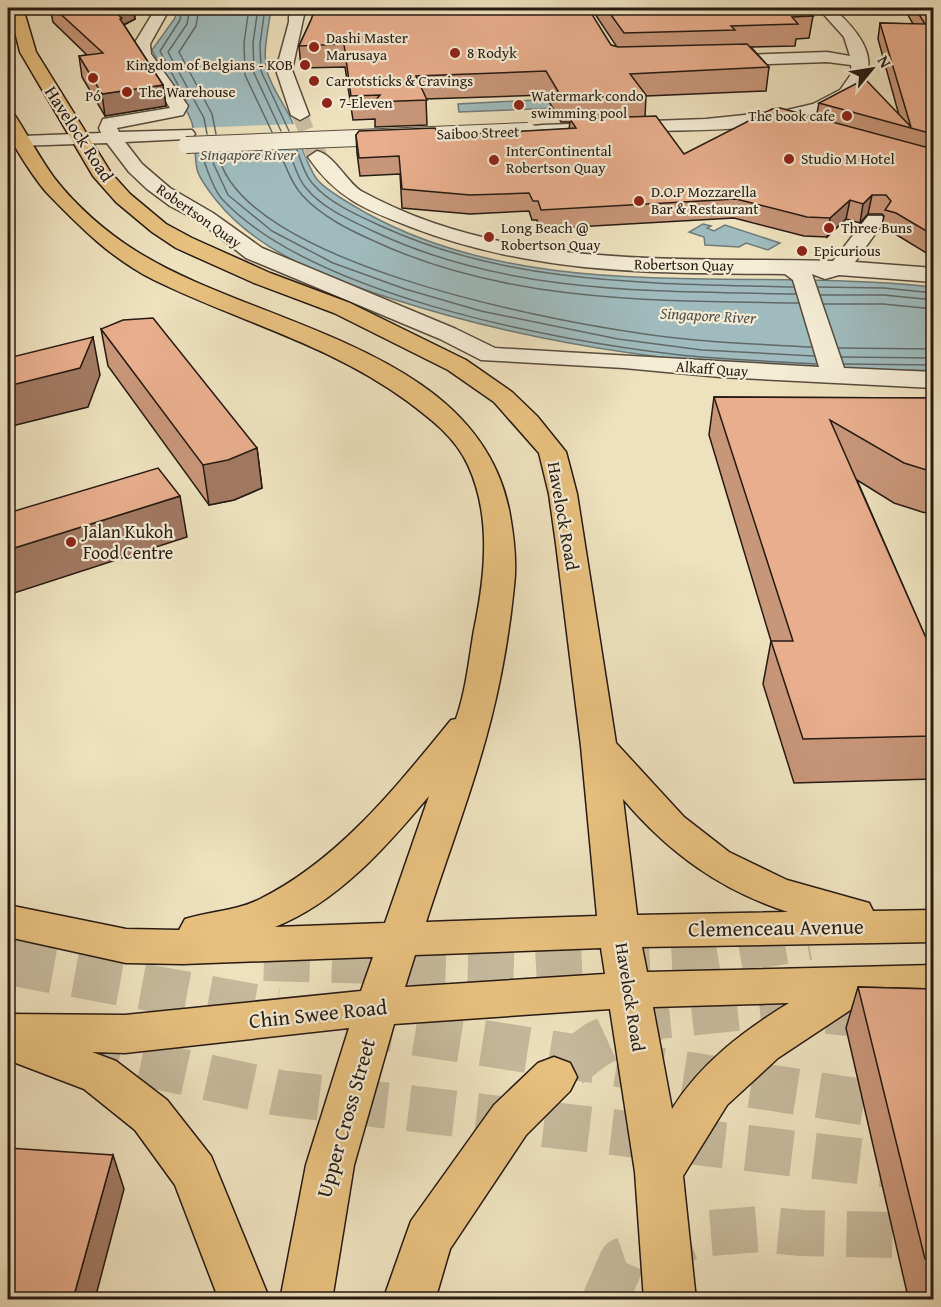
<svg xmlns="http://www.w3.org/2000/svg" width="941" height="1307" font-family="'Gentium Book Plus',serif">
	<rect width="100%" height="100%" fill="#eee1be"/>
	<filter id="stains"><feTurbulence type="fractalNoise" baseFrequency=".00333" numOctaves="4"/><feColorMatrix values="0 0 0 0 .2 0 0 0 0 .09 0 0 0 0 .02 0 0 0 .5 -.17"/></filter>
	<radialGradient id="worn" r=".72"><stop offset=".6" stop-color="#630" stop-opacity="0"/><stop offset="1" stop-color="#630" stop-opacity=".3"/></radialGradient>
	<path fill="#9fbbbd" stroke="#6f7b79" stroke-width="1.5" d="M176 8H271C269 27 262 51 267 71 271 87 284 104 291 119 299 138 305 161 316 178 324 190 354 206 368 214 538 307 748 266 933 287V371C895 368 856 372 818 370 674 364 533 344 396 300 332 280 259 254 216 200 210 192 199 179 197 169 194 155 196 137 192 123 184 100 164 73 152 50L175 18Z
		M575 98 581 107 459 112 458 104Z
		M703 224 711 226 707 228 714 231 725 225 780 243 768 250 746 243 739 247 705 245 704 237 689 232Z"/>
	<path fill="#eee1be" d="M296 124 306 149 192 153 189 128Z"/>
	<g fill="none" stroke-linecap="round" stroke-linejoin="round">
		<path stroke="#626a68" stroke-width="1.5" d="M182 8 180 20 160 51 186 100
			M190 8 187 24 168 52 204 118 207 134
			M199 8 196 26 179 52 212 114 216 134
			M249 8 244 43 245 75 272 132
			M258 8 253 43 254 73 281 131
			M265 8 260 44 261 71 289 131
			M297 150C301 161 304 174 312 183 329 203 357 215 381 226 511 286 653 283 793 287
			M279 151C286 166 291 183 302 195 321 216 349 230 374 241 507 303 655 301 798 303
			M289 151C294 163 297 178 306 188 323 209 352 221 375 232 509 295 651 291 796 294
			M218 153C238 261 545 320 638 333 695 342 753 344 811 347
			M201 154C207 167 212 188 222 199 310 294 553 341 680 355 725 360 771 361 816 364
			M209 154 228 195 272 231 333 263 405 289 481 311 618 339 702 350 814 356
			M818 287 884 288 934 293
			M821 295H884L934 300
			M824 304H883L934 309
			M839 348 934 349
			M842 357 934 358
			M844 364 934 365"/>
		<path stroke="#c6b99c" stroke-width="16" stroke-dasharray="16 8" stroke-linecap="butt" d="M300 115 313 148"/>
		<path stroke="#c6b99c" stroke-width="21" stroke-dasharray="21 10" stroke-linecap="butt" d="M313 147 317 157"/>
		<path stroke="#c6b99c" stroke-width="46" stroke-dasharray="46 22" stroke-linecap="butt" d="M264 958 527 965 699 956 808 937
			M8 962 276 1011
			M348 1022 882 1105 934 1106
			M8 1034 280 1093 934 1170
			M569 1065 597 1044 658 1016 764 1005 934 1021
			M605 1300 622 1261 699 1234 761 1229 801 1233 934 1236"/>
		<g stroke="#584c3d" stroke-width="3">
			<path id="minor" d="M156 8H170L150 44 151 54 188 106 183 115 117 128 119 132 192 130 195 134 192 138 186 139 125 142 142 164 170 188 213 213 262 248 456 329 495 348 819 367 793 280 785 274C654 273 536 275 411 227 366 210 336 198 308 157L317 151C334 155 346 181 361 191 507 271 673 257 833 261L868 216H882L885 220 855 262 934 268V282L839 275 825 279 812 274 844 368 934 372V388L720 377 624 368 481 360 440 339 246 258 199 221 170 206 147 189 129 172 107 143 16 146 14 142 16 138 23 136 101 133 99 128 103 119 170 108 135 54 134 44Z
				M289 8H303L304 15 292 70 309 115 300 120 291 115 276 70 289 22Z
				M818 8H833C854 27 881 56 862 83 858 88 855 94 851 98 806 132 706 130 651 131 610 133 569 134 528 136L519 131 522 127 543 125 706 119 783 111 813 104 840 90 852 73 851 65 827 62 716 66 708 61 716 56 827 52 850 56 844 37Z"/>
		</g>
		<g stroke="#261a12" stroke-width="3">
			<path id="major" d="M9 8H23L36 52 111 173 130 194 166 224 192 238 270 273 350 303 466 360 512 392 537 416 566 452 577 494 616 743 684 817 729 852 787 880 869 903 873 911 934 910V942L642 947 647 972 934 965V999L864 1001 778 1058 727 1105 683 1176 696 1300H644L635 1172 610 1009 394 1024 354 1165 332 1300H280L306 1165 349 1028 125 1053 92 1052 116 1061 167 1100 211 1156 270 1300H219L175 1185 135 1130 84 1089 8 1060V1014L125 1015 361 991 373 957 183 964 126 963 8 937V905L126 929 179 930 185 919C210 911 236 911 260 899 339 860 396 787 451 720L456 719C466 691 469 659 474 630 485 577 492 517 468 465 455 437 431 419 407 401 327 343 240 322 154 280 112 259 81 228 49 195 39 185 10 143 8 130 7 125 7 118 8 113L14 114C28 135 40 159 55 179 76 206 107 233 136 251 256 327 481 347 510 515 514 538 517 563 514 586 510 627 502 675 492 715 475 784 448 853 426 922L597 916 581 746 556 544 549 494 539 453 494 402 448 370 334 313 254 283 176 248 152 232 116 202 93 176 20 52ZM429 796 385 923 275 927C338 902 386 847 429 796ZM623 799C669 853 720 890 788 912L637 915ZM601 948 605 974 405 987 415 955ZM789 1003C743 1031 700 1064 672 1109L653 1007Z"/>
		</g>
		<g stroke="#261a12" stroke-width="3">
			<path id="highway" d="M554 1057 570 1063 577 1077 570 1091 526 1135 450 1249 435 1300H383L411 1221 494 1105 538 1063Z"/>
		</g>
		<use href="#minor" fill="#f4ecd5" fill-rule="evenodd"/>
		<use href="#major" fill="#e7c07f" fill-rule="evenodd"/>
		<use href="#highway" fill="#e7c07f" fill-rule="evenodd"/>
		<g stroke="#584c3d" stroke-width="18" stroke-linecap="butt">
			<path id="minor-bridge" d="M186 145 528 131"/>
		</g>
		<use href="#minor-bridge" stroke="#f4ecd5" stroke-width="16"/>
	</g>
	<path fill="#c89679" stroke="#261a12" stroke-width="1.5" d="M50 8H134L135 19 124 25 163 85 166 106 105 116 82 77 79 56 87 55 53 22Z
		M591 8H804L813 16 809 38 796 39 795 46 751 47 769 67 766 91 646 96 645 117 684 154 816 118 819 103 899 115 878 39 880 23 913 24 904 8H933V257L892 232 881 229 884 216 882 214H868L860 223 846 219 827 237 804 236 734 218 540 229 537 220H532L529 211 470 214 402 208 400 174 360 176 357 153 356 135 439 136 569 129 570 122H561L545 95 426 99 427 125 375 127V119L353 120 345 67 301 68 299 46 311 20 611 45 617 47Z
		M101 329 257 448 262 488 234 500 209 505 108 366Z
		M714 397 933 398V514L922 512 894 503 857 480 926 638 933 637V779L794 783 763 684 771 641 709 435Z
		M858 987 933 989V1298L908 1297 846 1028Z"/>
	<path fill="#a27a63" stroke="#261a12" stroke-width="1.5" d="M117 8H134L135 19 123 25 112 10Z
		M163 85 166 106 105 116 102 94Z
		M872 195 868 214 860 223 863 204Z
		M850 200 846 219 827 237 830 218Z
		M93 337 100 375 88 407 8 427V386Z
		M257 448 262 488 234 500 209 505 203 465Z
		M180 496 187 537 8 595V550Z
		M113 1155 124 1189 95 1299H73Z"/>
	<path fill="#e8ae8d" stroke="#261a12" stroke-width="1.5" d="M54 8H117L112 10 122 18 120 19 163 85 102 94 79 56 103 53Z
		M315 8H588L611 45 618 47 747 44 769 67 630 74 646 95 562 98 546 71 416 76 427 100 374 102 380 95 351 96 344 44 299 46 311 20Z
		M606 8H804L813 16 792 17 798 24 731 26 735 30 624 33Z
		M915 8H933V134L819 103 865 79 911 127 880 23 925 24Z
		M780 108 933 149V235L896 213 885 210 891 201 886 195H872L863 204 850 200 830 218 807 217 736 199 541 210 538 201H533L529 193 470 195 402 189 399 156 359 158 356 135 359 131 435 128 439 136 576 128 570 119 656 116 684 154 772 109Z
		M153 318 257 448 228 460 203 465 101 329 123 320Z
		M93 337 80 368 8 386V358Z
		M714 397 933 398V472L904 463 830 420 926 638 933 637V736L803 739 771 641H793Z
		M158 468 180 496 8 550V513Z
		M858 987 933 989V1259H925Z
		M8 1148 113 1155 73 1299H8Z"/>
	<g fill="#8f2418" stroke="#f4ecd5" stroke-width="2">
		<circle cx="314" cy="47" r="6"/>
		<circle cx="455" cy="53" r="6"/>
		<circle cx="305" cy="65" r="6"/>
		<circle cx="93" cy="78" r="6"/>
		<circle cx="314" cy="81" r="6"/>
		<circle cx="127" cy="92" r="6"/>
		<circle cx="327" cy="103" r="6"/>
		<circle cx="519" cy="105" r="6"/>
		<circle cx="847" cy="116" r="6"/>
		<circle cx="789" cy="159" r="6"/>
		<circle cx="494" cy="160" r="6"/>
		<circle cx="639" cy="201" r="6"/>
		<circle cx="829" cy="228" r="6"/>
		<circle cx="489" cy="237" r="6"/>
		<circle cx="802" cy="251" r="6"/>
		<circle cx="71" cy="542" r="6"/>
	</g>
	<g text-anchor="middle" stroke-width="4.5" stroke-linejoin="round" paint-order="stroke">
		<g font-size="15" fill="#261a12" stroke="#f4ecd5" text-anchor="start">
			<text x="326" y="43">Dashi Master<tspan x="326" dy="17">Marusaya</tspan></text>
			<text x="467" y="58">8 Rodyk</text>
			<text x="293" y="70" text-anchor="end">Kingdom of Belgians - KOB</text>
			<text x="326" y="86">Carrotsticks &amp; Cravings</text>
			<text x="139" y="97">The Warehouse</text>
			<text x="93" y="101" text-anchor="middle">Pó</text>
			<text x="531" y="101">Watermark condo<tspan x="531" dy="17">swimming pool</tspan></text>
			<text x="339" y="108">7-Eleven</text>
			<text x="835" y="121" text-anchor="end">The book cafe</text>
			<text x="506" y="156">InterContinental<tspan x="506" dy="17">Robertson Quay</tspan></text>
			<text x="801" y="164">Studio M Hotel</text>
			<text x="651" y="197">D.O.P Mozzarella<tspan x="651" dy="17">Bar &amp; Restaurant</tspan></text>
			<text x="501" y="233">Long Beach @<tspan x="501" dy="17">Robertson Quay</tspan></text>
			<text x="841" y="233">Three Buns</text>
			<text x="814" y="256">Epicurious</text>
		</g>
		<g font-size="15" fill="#261a12" stroke="#f4ecd5">
			<text transform="translate(478 133) rotate(-2)" y="5">Saiboo Street</text>
			<text transform="translate(199 216) rotate(35)" y="5">Robertson Quay</text>
			<text transform="translate(684 265) rotate(1)" y="5">Robertson Quay</text>
			<text transform="translate(712 369) rotate(4)" y="5">Alkaff Quay</text>
		</g>
		<g font-size="16" font-style="italic" fill="#50524e" stroke="#f4ecd5">
			<text x="248" y="160">Singapore River</text>
			<text transform="translate(708 315) rotate(3)" y="6">Singapore River</text>
		</g>
		<g font-size="18" fill="#261a12" stroke="#f4ecd5">
			<text transform="translate(79 134) rotate(57)" y="6">Havelock Road</text>
			<text transform="translate(563 516) rotate(80)" y="6">Havelock Road</text>
			<text transform="translate(630 997) rotate(81)" y="6">Havelock Road</text>
		</g>
		<g font-size="18" fill="#261a12" stroke="#f4ecd5" text-anchor="start">
			<text x="83" y="538">Jalan Kukoh<tspan x="83" dy="21">Food Centre</tspan></text>
		</g>
		<g font-size="21" fill="#261a12" stroke="#f4ecd5">
			<text transform="translate(776 928) rotate(-1)" y="7">Clemenceau Avenue</text>
			<text transform="translate(318 1014) rotate(-6)" y="7">Chin Swee Road</text>
			<text transform="translate(346 1118) rotate(-74)" y="7">Upper Cross Street</text>
		</g>
	</g>
	<rect width="941" height="1307" fill="none" stroke="#eee1be" stroke-width="30"/>
	<rect x="9" y="9" width="923" height="1289" fill="none" stroke="#261a12" stroke-width="3"/>
	<rect x="15" y="15" width="911" height="1277" fill="none" stroke="#261a12" stroke-width="1.5"/>
	<g transform="translate(872 69) rotate(60)" stroke="#f4ecd5" stroke-width="4.5" paint-order="stroke">
	<path d="M0-4.5L10 22L0 15L-10 22Z" fill="#261a12"/>
	<text y="-9" font-size="16" font-weight="bold" text-anchor="middle" fill="#261a12">N</text>
	</g>
	<rect width="100%" height="100%" filter="url(#stains)"/>
	<rect width="100%" height="100%" fill="url(#worn)"/>
</svg>
